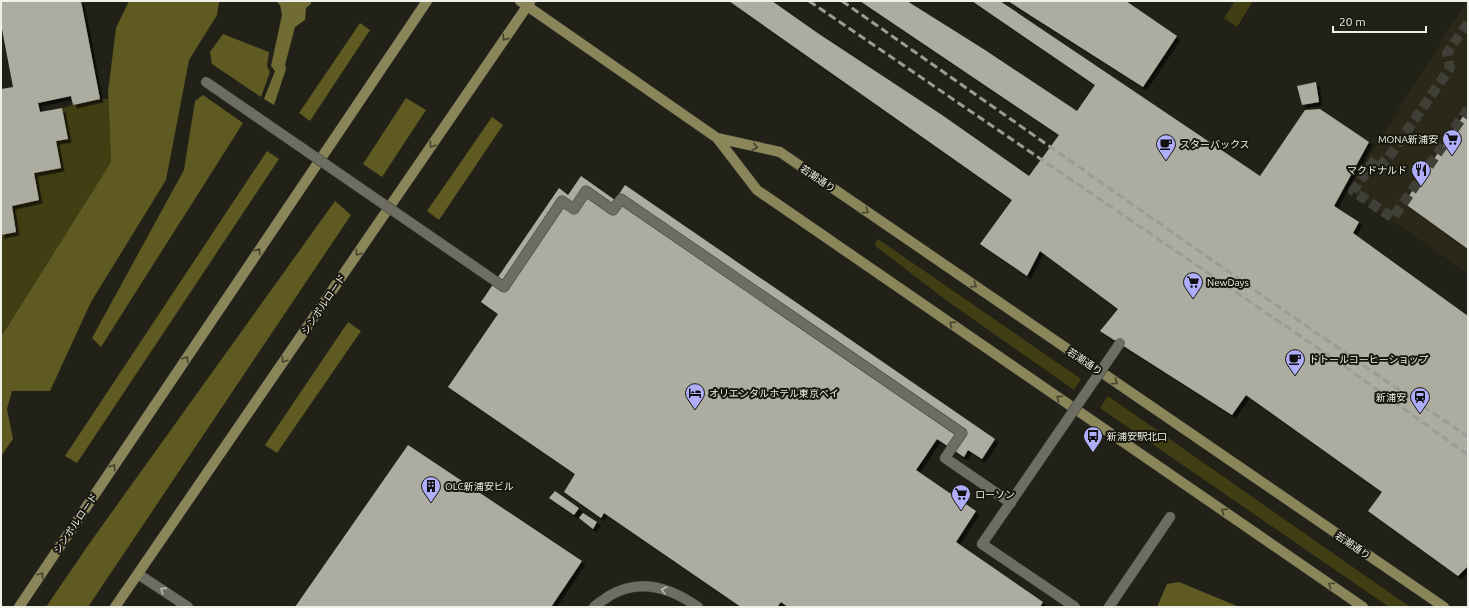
<svg xmlns="http://www.w3.org/2000/svg" width="1469" height="608" font-family="Ubuntu,'Noto Sans JP',sans-serif">
	<defs>
		<filter id="shadow"><feDropShadow dx="3.5" dy="3.5" stdDeviation="0" flood-color="#0009"/></filter>
	</defs>
	<rect width="100%" height="100%" fill="#222118"/>
	<path fill="#2a2919" d="M1467 1H1468V273L1348 190Z"/>
	<path fill="#423e13" d="M1235 1H1253L1237 27 1224 18Z
		M100 99H108L111 162 1 337V235L16 232 12 206 39 200 34 173 56 141 68 139 62 108 73 105Z
		M878 239 1081 379 1074 390 946 300 874 245Z
		M1108 396 1410 607H1389L1100 408Z"/>
	<path fill="#5f5a21" d="M129 1H218L219 2 217 15 189 60 166 180 91 302 50 391H12L7 409 13 439 1 456V337L111 162 108 92 116 28Z
		M360 23 370 30 310 121 299 113Z
		M223 34 269 52 267 66 270 72 261 97 212 64 210 52Z
		M203 95 243 123 101 347 92 338 184 170 195 101Z
		M406 98 426 110 382 177 363 164Z
		M492 117 503 125 439 220 427 211Z
		M267 151 279 159 77 463 65 456Z
		M335 201 351 215 88 607H46L89 544Z
		M348 322 361 331 277 453 265 445Z
		M1179 582 1237 606 1238 607H1157L1167 584Z"/>
	<path fill="#716c34" d="M276 1H311V4L306 8 305 20 295 27 285 65 286 69 274 105 264 99 275 71 271 66 282 15 280 5Z"/>
	<path fill="#adaca0" filter="url(#shadow)" d="M1 1H81L100 99 73 105 71 96 38 103 40 112 62 108 68 139 56 141 61 168 34 173 39 200 12 206 16 232 1 235V89L13 87 1 24Z
		M729 1H772L819 34 942 115 1029 176 1059 135 860 1H907L985 50 1077 111 1095 85 972 1H1000L1260 176 1305 110 1320 109 1369 142 1334 206 1359 222 1353 233 1468 316V566L1458 576 1368 511 1382 492 1246 395 1232 415 1100 331 1118 309 1040 251 1027 276 980 244 1012 200Z
		M1008 1H1126L1177 36 1143 87Z
		M1316 82 1319 102 1302 105 1297 86Z
		M1468 109V249L1404 203Z
		M581 176 615 200 625 185 995 439 982 459 968 450 964 457 937 439 916 470 976 511 956 542 1043 602 1040 607H788L781 602 777 607H741L604 513 601 518 564 492 575 474 448 387 498 314 481 302 559 188 568 195Z
		M408 445 582 561 551 607H295Z
		M555 491 579 508 574 515 549 498Z
		M583 513 597 522 593 529 579 518Z"/>
	<g fill="none" stroke-linecap="round" stroke-linejoin="round">
		<path stroke="#414038" stroke-width="10" stroke-dasharray="10 5" stroke-linecap="butt" d="M1468 23 1447 53 1450 68 1384 164 1376 158 1353 191 1393 218 1468 109"/>
		<g stroke="#3d3d37" stroke-width="11">
			<path id="street" d="M138 574 188 607
				M594 607C598 603 604 600 609 596 640 577 671 588 698 607
				M1109 607 1170 517"/>
		</g>
		<g stroke="#3d3d37" stroke-width="11">
			<path id="secondary" d="M520 1 717 138 757 190 1363 607
				M717 138 780 152 1444 607
				M19 607 427 1
				M115 607 530 2"/>
		</g>
		<use href="#street" stroke="#6e6d62" stroke-width="10"/>
		<use href="#secondary" stroke="#8a865a" stroke-width="10"/>
		<path stroke="#9c9c94" stroke-width="3" stroke-dasharray="8 4" stroke-linecap="butt" d="M809 1 1340 363 1468 455
			M842 1 1289 314 1468 437"/>
		<g stroke="#3d3d37" stroke-width="11" stroke-linecap="butt">
			<path id="street-bridge" d="M206 82 504 287 562 201 574 209 586 191 613 210 621 199 962 433 945 458 1011 503
				M1075 607 982 544 1120 343"/>
		</g>
		<use href="#street-bridge" stroke="#6e6d62" stroke-width="10"/>
	</g>
	<defs><path id="oneway-chevron" d="M-2-3.5L2.5 0L-2 3.5" fill="none" stroke-width="1.6" stroke-linecap="round" stroke-linejoin="round"/></defs>
	<g stroke="#46442d">
		<use href="#oneway-chevron" transform="translate(505 38) rotate(125)"/>
		<use href="#oneway-chevron" transform="translate(432 145) rotate(124)"/>
		<use href="#oneway-chevron" transform="translate(755 147) rotate(13)"/>
		<use href="#oneway-chevron" transform="translate(866 211) rotate(34)"/>
		<use href="#oneway-chevron" transform="translate(258 251) rotate(-56)"/>
		<use href="#oneway-chevron" transform="translate(358 253) rotate(124)"/>
		<use href="#oneway-chevron" transform="translate(974 285) rotate(34)"/>
		<use href="#oneway-chevron" transform="translate(952 324) rotate(-146)"/>
		<use href="#oneway-chevron" transform="translate(186 359) rotate(-56)"/>
		<use href="#oneway-chevron" transform="translate(284 360) rotate(124)"/>
		<use href="#oneway-chevron" transform="translate(1115 382) rotate(34)"/>
		<use href="#oneway-chevron" transform="translate(1059 398) rotate(-146)"/>
		<use href="#oneway-chevron" transform="translate(113 467) rotate(-56)"/>
		<use href="#oneway-chevron" transform="translate(1224 511) rotate(-145)"/>
		<use href="#oneway-chevron" transform="translate(41 575) rotate(-56)"/>
		<use href="#oneway-chevron" transform="translate(1331 585) rotate(-145)"/>
	</g>
	<g stroke="#bcbcb4">
		<use href="#oneway-chevron" transform="translate(163 590) rotate(-147)"/>
		<use href="#oneway-chevron" transform="translate(664 590) rotate(-166)"/>
	</g>
	<defs>
		<g id="supermarket-pin" transform="scale(1)"><path d="M0 17L-7.5 6A9.5 9.5 0 1 1 7.5 6Z" fill="#aeaefa" stroke="#19180f"/><path d="M-6-5.5h2.5l.6 2H6L4.5 2H-2.5L-4.4-4H-6ZM-1.5 3.2a1.3 1.3 0 1 0 .1 0ZM3 3.2a1.3 1.3 0 1 0 .1 0Z" fill="#111"/></g>
		<g id="cafe-pin" transform="scale(1)"><path d="M0 17L-7.5 6A9.5 9.5 0 1 1 7.5 6Z" fill="#aeaefa" stroke="#19180f"/><path d="M-5.5-4.5H6V0H3Q3 3.5 0 3.5H-2.5Q-5.5 3.5-5.5 0ZM3-3.2v2h1.7v-2ZM-6 4.5H4V6H-6Z" fill="#111"/></g>
		<g id="restaurant-pin" transform="scale(1)"><path d="M0 17L-7.5 6A9.5 9.5 0 1 1 7.5 6Z" fill="#aeaefa" stroke="#19180f"/><path d="M-5-6h1v4h1v-4h1v4h1v-4h1v5L-1.5 .5V6h-2V.5L-5-1ZM5-6V6H3V1.5H1.5Q1.5-4 5-6Z" fill="#111"/></g>
		<g id="hotel-pin" transform="scale(1)"><path d="M0 17L-7.5 6A9.5 9.5 0 1 1 7.5 6Z" fill="#aeaefa" stroke="#19180f"/><path d="M-6-4.5h1.5V1H6V5H4.5V3h-9V5H-6ZM-4 0a1.8 1.8 0 1 1 3.6 0ZM.5 0V-2.5h3Q6-2.5 6 0Z" fill="#111"/></g>
		<g id="station-pin" transform="scale(1)"><path d="M0 17L-7.5 6A9.5 9.5 0 1 1 7.5 6Z" fill="#aeaefa" stroke="#19180f"/><path d="M-3-6H3Q5-6 5-4V2Q5 4 3 4L4.5 6H3L1.5 4h-3L-3 6H-4.5L-3 4Q-5 4-5 2V-4Q-5-6-3-6ZM-3.5-4v3h7v-3ZM-3.5 1v1.5H-2V1ZM2 1v1.5H3.5V1Z" fill="#111"/></g>
		<g id="bus-pin" transform="scale(1)"><path d="M0 17L-7.5 6A9.5 9.5 0 1 1 7.5 6Z" fill="#aeaefa" stroke="#19180f"/><path d="M-5-6H5V4H4V6H2V4H-2V6H-4V4H-5ZM-3.5-4V0h7V-4ZM-3.5 1.2v1.5H-2V1.2ZM2 1.2v1.5H3.5V1.2Z" fill="#111"/></g>
		<g id="building-pin" transform="scale(1)"><path d="M0 17L-7.5 6A9.5 9.5 0 1 1 7.5 6Z" fill="#aeaefa" stroke="#19180f"/><path d="M-4-6H4V6H1V3H-1V6H-4ZM-2.5-4.3h1.7v1.8h-1.7ZM.8-4.3h1.7v1.8H.8ZM-2.5-1h1.7V.8h-1.7ZM.8-1h1.7V.8H.8Z" fill="#111"/></g>
	</defs>
	<g fill-rule="evenodd">
		<use href="#supermarket-pin" x="1452" y="139"/>
		<use href="#cafe-pin" x="1166" y="144"/>
		<use href="#restaurant-pin" x="1421" y="170"/>
		<use href="#supermarket-pin" x="1193" y="282"/>
		<use href="#cafe-pin" x="1295" y="359"/>
		<use href="#hotel-pin" x="695" y="393"/>
		<use href="#station-pin" x="1420" y="397"/>
		<use href="#bus-pin" x="1093" y="436"/>
		<use href="#building-pin" x="431" y="486"/>
		<use href="#supermarket-pin" x="961" y="494"/>
	</g>
	<g text-anchor="middle" stroke-width="4" stroke-linejoin="round" paint-order="stroke">
		<g font-size="10" fill="#f0f0ea" stroke="#19180f" text-anchor="start">
			<text x="1438" y="143" text-anchor="end">MONA新浦安</text>
			<text x="1180" y="148">スターバックス</text>
			<text x="1407" y="174" text-anchor="end">マクドナルド</text>
			<text x="1207" y="286">NewDays</text>
			<text x="1309" y="363">ドトールコーヒーショップ</text>
			<text x="709" y="397">オリエンタルホテル東京ベイ</text>
			<text x="1406" y="401" text-anchor="end">新浦安</text>
			<text x="1107" y="440">新浦安駅北口</text>
			<text x="445" y="490">OLC新浦安ビル</text>
			<text x="975" y="498">ローソン</text>
		</g>
		<g font-size="10" fill="#f0f0ea" stroke="#19180f">
			<text transform="translate(818 178) rotate(34)" y="4">若潮通り</text>
			<text transform="translate(323 304) rotate(-56)" y="4">シンボルロード</text>
			<text transform="translate(1085 361) rotate(34)" y="4">若潮通り</text>
			<text transform="translate(75 523) rotate(-56)" y="4">シンボルロード</text>
			<text transform="translate(1353 545) rotate(34)" y="4">若潮通り</text>
		</g>
	</g>
	<rect width="1469" height="608" fill="none" stroke="#f0f0ea" stroke-width="4"/>
	<path d="M1333 26v6h93v-6" fill="none" stroke="#f0f0ea" stroke-width="2"/>
	<text x="1339" y="26" font-size="12" fill="#f0f0ea" stroke="#19180f" stroke-width="3" paint-order="stroke">20 m</text>
</svg>
